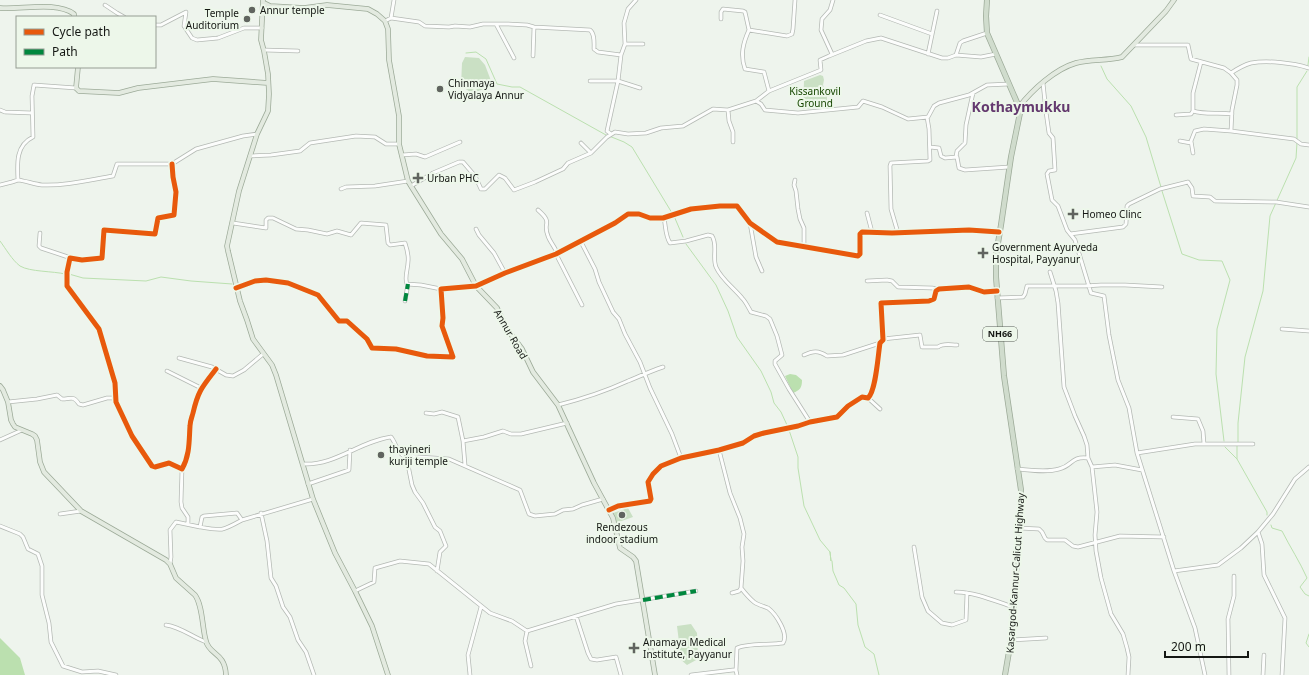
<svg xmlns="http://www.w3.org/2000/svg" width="1309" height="675" font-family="'Noto Sans',sans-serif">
	<rect width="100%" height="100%" fill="#eef4ed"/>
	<path fill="#cae0c4" d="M465 57 479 58 485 65 493 86 472 93 461 86 462 63Z
		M820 75 823 76 824 80 823 85 827 97V107L803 109 804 81Z
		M628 508 633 517 616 523 613 513Z
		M691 624 697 633 698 659 687 665 680 659V650L677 626Z"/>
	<path fill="#bbe0af" d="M790 374 796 375 802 380C802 388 800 390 793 393L785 376Z
		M0 638 20 658 25 675H0Z"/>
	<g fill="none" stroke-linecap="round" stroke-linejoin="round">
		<path stroke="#bbe0af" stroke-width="1" d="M466 53 476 52 486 59 497 84 512 87H520L606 135
			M1308 65 1309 57
			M1101 66 1107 79 1131 106 1146 137 1161 187
			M609 136 624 142 632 147 672 213
			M1297 139V87L1307 71
			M1162 191 1182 254 1199 260 1222 261 1230 280 1217 329 1216 374 1224 441
			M674 216 683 237
			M0 241C6 249 12 260 20 266 30 272 53 271 65 274
			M686 244 716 285 728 311 737 337 761 371 771 392 774 403 781 412 787 425
			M69 274 83 278 146 281 161 277 191 281 232 284
			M789 430 798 457V468L804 506 820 540 830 552 831 561 830 552
			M1238 442V423L1245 357 1263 291 1270 216 1296 158 1297 143
			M1237 446V459L1267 512V515
			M1225 447 1237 459
			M1271 525 1272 528 1282 531C1290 547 1300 562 1307 578L1300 587 1305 594 1309 596
			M832 561 833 571 839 585 844 588 856 604 858 625 865 647 874 654 879 675
			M1309 634 1306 643 1309 647"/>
		<g stroke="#b4b9b4" stroke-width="4.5">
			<path id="minor" d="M105 5 117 13 124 17
				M880 15 932 34
				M391 18 419 22 425 26 449 27 455 26 470 27 483 24H508L527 25 534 27 590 30C595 34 594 43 594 49L598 52 621 55 625 44 624 23 628 9 636 0
				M721 19V12L723 9 743 11 745 12 749 30
				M385 21 391 18 394 0
				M496 24 514 58
				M155 25H161L186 12 184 26 192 38 197 40 218 38 244 28H262
				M625 44H643
				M1134 45H1188L1191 59 1224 68 1231 73 1237 80V85L1232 110 1231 131 1294 139 1301 144 1309 145
				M264 50 298 51
				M832 54 821 30 822 19 830 10 833 0
				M928 54 937 11
				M956 55 981 57 996 54
				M533 56 534 27
				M1231 73C1237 69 1244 65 1251 63 1268 60 1293 63 1309 68
				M590 81H618L640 88
				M1043 83 1046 112 1049 133 1053 138 1055 170 1049 171 1047 174 1052 200 1058 206 1067 230 1075 240 1091 293 1104 296 1109 335 1118 380 1129 408 1137 453 1174 571
				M769 91 764 72 745 69C740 55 743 43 749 30L787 36 792 34 793 29 795 0
				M756 101 761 104 765 110 798 113 858 107 863 101 882 107 908 119 928 117 934 106 939 103 969 95 987 85 1009 84
				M0 110 5 112 32 113
				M728 110 729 121 733 132V142
				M1193 111C1206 115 1219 112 1232 114
				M1176 115 1191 114 1193 111V93L1201 62
				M611 134 607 131 618 81 621 55
				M1180 141 1191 143
				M581 143 591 153
				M930 147 939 148 941 156 945 158 957 157 959 168 965 170 1009 167
				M1193 153 1191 141 1195 131 1204 129 1231 131
				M402 155 416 154 425 157 460 142
				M250 156 271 155 300 151 310 143 356 136 375 137 386 144H399
				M956 157 957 151 965 143 966 125 973 93
				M172 164 173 177 176 192 174 215 158 218 155 234 104 230 102 258 82 260 70 258 67 272V286L99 329 115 383 116 402 132 436 152 466 155 467 169 463 182 469C190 455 189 440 190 426 190 421 192 417 193 413 198 391 202 387 216 369
				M18 180C26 181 34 184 42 185 66 186 89 180 113 176L117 164H172L196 149 243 136 257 134
				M795 180 794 185 796 191 798 209 800 219 804 228V247
				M0 185 12 182 18 180C17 163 16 145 33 137L32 96 34 85 76 88
				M411 186 433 173 459 162H463L475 176 481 189H485L499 175 505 178 514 190 535 182 563 169 568 163 591 153 607 137 615 132 628 134 646 133 661 128 683 126 713 109 728 110 756 101 769 91 821 70 820 60 829 56 866 41 881 38 942 58H948L956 55 960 43 963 41 987 33
				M341 189 346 187 375 186 408 181
				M538 210C554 224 542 222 548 236 550 242 555 247 557 253
				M867 213 872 232
				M664 218C666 227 665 235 670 243L686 241 708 235 712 236C718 245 712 257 716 267 721 279 734 288 742 298 746 302 748 307 751 312L766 316 770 319 777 336 782 355 775 361V364L789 389 810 422
				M233 223 266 228V220L268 218H273L296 229 308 230 327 234 337 231 351 235 361 223 386 225 388 243 390 245 405 243C407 249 409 255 408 262 408 269 404 278 407 284L421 285 441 289
				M750 223 756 257 762 271
				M476 229 479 235 494 253 505 273
				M40 233 39 246 41 248 71 258
				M898 233 891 209 890 166 891 163 928 161 930 160 929 129 927 117
				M1070 234 1123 227 1126 224 1127 206 1129 204 1160 189 1188 182 1192 188 1193 196 1210 197 1215 201 1276 202 1309 207
				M580 240 595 269 599 282 613 312 619 319 625 334 640 362 650 388 672 434 681 458
				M556 254 582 305
				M1050 272 1056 291 1058 303 1064 387 1075 416 1084 436 1087 445 1088 458
				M867 281 887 280 892 281 898 287 932 288 938 289
				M236 288 255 281 266 280 288 283 318 295 339 321H347L367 339 372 348 396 349 427 356 453 357 442 326 443 318 441 289 476 286 505 273 556 254 615 223 628 214H639L650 218H663L691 209 720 206H737L750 223 777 242 858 256 860 254V234L862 232 892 233 969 230 999 232
				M997 298 1023 297 1025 294 1027 286H1085L1101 285H1125L1162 287
				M405 301 408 284
				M1282 329 1309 331
				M883 339 920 335 922 347H938C943 343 950 345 957 345
				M804 355C813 351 818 350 827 356L843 355 880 343
				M179 358 212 367 226 375 233 376 244 370 263 354
				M167 371 201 388
				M868 398 880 409
				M8 402 37 399 57 395 62 399C71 399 73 395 79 404L83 405 107 398H116
				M558 405C582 399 606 391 628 381 640 376 651 371 663 367
				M426 413 434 414 442 412 458 417 463 441 465 465
				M1173 417 1198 419 1203 431 1204 444
				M0 440 22 430
				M463 441 484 437 503 431 511 434H521L567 423
				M719 450 730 493 740 518 744 534 742 547 743 561 741 588 739 591 732 593
				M1137 453 1195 444H1253
				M404 456 408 465 412 485 415 492 423 503 435 527 440 531 446 546 440 552 437 571
				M303 464C335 466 360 441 391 437 396 443 397 453 404 456L449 459 520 490 529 514 535 516 555 514 563 510 573 509 582 505 603 499
				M1092 467 1097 512 1095 535 1096 551 1101 578 1111 614 1123 634 1127 648 1129 657 1128 675
				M182 469 181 502 182 508 188 517V524
				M1017 469C1030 470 1046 473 1059 469 1073 466 1070 456 1088 458L1092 467 1115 465 1142 470
				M308 484 349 470 350 450
				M609 510 618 506 650 501 651 499 648 482 653 474 661 466 681 458 719 450 743 443 754 436 764 433 798 426 810 422 837 417 848 406 862 397 868 398C876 391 878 355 880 343L883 340 881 303 929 301 934 299 936 291 939 289 969 287 984 292 997 291
				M261 513 267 541 271 578 276 586 283 607 290 617 298 640 306 652 314 675
				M60 514 81 511
				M0 526 20 534 23 537 28 549 38 554 42 566V595L49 623 51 642 63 666 82 672 98 671 116 675
				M200 527C223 531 222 531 242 520
				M1019 528 1039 529 1042 532 1045 538 1047 540H1065L1073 546 1078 547 1120 536 1164 537
				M1258 532 1262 544 1264 575 1285 618 1282 675
				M914 547 922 597 928 611 942 623 952 625 966 620 967 593
				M170 564 171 557 170 530 176 522 200 527 202 517 204 516 237 513 242 520 313 499
				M355 591 374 582 375 568 400 561 429 564 490 613 512 621 527 631 616 604 696 591
				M956 592C975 592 995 601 1013 607
				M576 616 588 653 591 659 597 660 616 657 621 675
				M166 625C181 627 192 637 206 642
				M527 631 525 641 531 666
				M1011 640 1046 638
				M736 670 737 648C747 643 771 645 783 643 789 634 776 614 768 608 763 606 758 605 754 602 749 598 745 593 741 588
				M470 675 468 655 481 607
				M691 675 733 670H736L737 675
				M1205 675 1195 628 1174 571 1218 565 1241 548 1258 532 1273 514 1295 479 1309 467
				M1229 675 1228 619 1234 596V576
				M1263 675 1264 655"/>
		</g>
		<g stroke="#9caa98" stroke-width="5.5">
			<path id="major" d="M263 0 261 40 264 51 268 74 269 94 268 111 257 134 239 191 227 246 228 251 240 301 247 320 253 339 272 365 276 375 313 499 335 553 355 591 372 626 388 675
				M264 3 270 6 304 8 327 5 368 9 377 14 385 21 388 29 389 60 399 116V144L408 181 411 186 441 234 462 259 476 286 497 308 507 329 522 349 533 372 558 405 594 483 613 518 620 548 633 557 636 561 655 675
				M0 8C21 10 56 1 74 14V17
				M78 67 76 88 79 91 119 93 138 88 213 79 268 83
				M1019 107C1032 90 1055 69 1076 63 1091 59 1107 61 1122 57L1166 11 1174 0
				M0 386 3 390 8 402 11 420 13 424 15 427 32 434 35 436 37 440 40 462 44 472 81 511 166 560 170 564 176 578 195 595C203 606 202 628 206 641 209 655 225 652 226 675"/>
		</g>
		<g stroke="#9caa98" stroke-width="6">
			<path id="highway" d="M987 0 986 16 987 33 1019 107 1020 113 1011 157 1001 225 996 255V277L1004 376 1021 490V505L1011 640 1005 675"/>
		</g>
		<use href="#minor" stroke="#fcfdfc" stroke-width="3"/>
		<use href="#major" stroke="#e3eae0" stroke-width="4"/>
		<use href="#highway" stroke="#d0dccd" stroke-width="4.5"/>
		<path stroke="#00873e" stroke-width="4" stroke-dasharray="8 4" stroke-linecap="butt" d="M405 301 408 284
			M643 600 696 591"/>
		<g stroke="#edf7ea" stroke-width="8">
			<path id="cycleway" d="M172 164 173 177 176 192 174 215 158 218 155 234 104 230 102 258 82 260 70 258 67 272V286L99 329 115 383 116 402 132 436 152 466 155 467 169 463 182 469C190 455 189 440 190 426 190 421 192 417 193 413 198 391 202 387 216 369
				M236 288 255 281 266 280 288 283 318 295 339 321H347L367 339 372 348 396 349 427 356 453 357 442 326 443 318 441 289 476 286 505 273 556 254 615 223 628 214H639L650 218H663L691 209 720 206H737L750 223 777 242 858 256 860 254V234L862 232 892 233 969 230 999 232
				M609 510 618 506 650 501 651 499 648 482 653 474 661 466 681 458 719 450 743 443 754 436 764 433 798 426 810 422 837 417 848 406 862 397 868 398C876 391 878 355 880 343L883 340 881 303 929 301 934 299 936 291 939 289 969 287 984 292 997 291"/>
		</g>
		<use href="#cycleway" stroke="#e8590c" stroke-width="5"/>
	</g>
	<g fill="#60645f" stroke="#edf7ea" stroke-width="1.5">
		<circle cx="252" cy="10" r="4"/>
		<circle cx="247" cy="19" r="4"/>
		<circle cx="440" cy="89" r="4"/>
		<path d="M416 172h4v4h4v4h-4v4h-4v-4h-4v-4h4z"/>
		<path d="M1071 208h4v4h4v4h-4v4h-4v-4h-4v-4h4z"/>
		<path d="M981 247h4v4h4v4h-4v4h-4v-4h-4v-4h4z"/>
		<circle cx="381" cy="455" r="4"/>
		<circle cx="622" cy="515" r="4"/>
		<path d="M632 642h4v4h4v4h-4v4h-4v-4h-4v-4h4z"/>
	</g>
	<g text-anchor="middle" stroke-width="4" stroke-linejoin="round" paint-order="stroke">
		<rect fill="#edf7ea" stroke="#555a54" stroke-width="1" x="983" y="327" width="34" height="14" rx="3"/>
		<g font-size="9" font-weight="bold" fill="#141713">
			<text x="1000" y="337">NH66</text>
		</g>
		<g font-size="10" fill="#141713" stroke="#edf7ea" text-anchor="start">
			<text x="260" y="14">Annur temple</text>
			<text x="239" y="17" text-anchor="end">Temple<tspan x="239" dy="12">Auditorium</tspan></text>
			<text x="448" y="87">Chinmaya<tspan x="448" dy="12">Vidyalaya Annur</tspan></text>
			<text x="427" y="182">Urban PHC</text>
			<text x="1082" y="218">Homeo Clinc</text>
			<text x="992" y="251">Government Ayurveda<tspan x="992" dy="12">Hospital, Payyanur</tspan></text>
			<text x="389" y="453">thayineri<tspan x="389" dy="12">kuriji temple</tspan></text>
			<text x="622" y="531" text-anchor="middle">Rendezous<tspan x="622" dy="12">indoor stadium</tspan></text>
			<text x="643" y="646">Anamaya Medical<tspan x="643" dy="12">Institute, Payyanur</tspan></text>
		</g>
		<g font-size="10" fill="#164601" stroke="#edf7ea">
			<text x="815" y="95">Kissankovil<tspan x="815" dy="12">Ground</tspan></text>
		</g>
		<g font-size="10" fill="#141713" stroke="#edf7ea">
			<text transform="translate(511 334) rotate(60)" y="4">Annur Road</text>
			<text transform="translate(1015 573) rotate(-86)" y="4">Kasargod-Kannur-Calicut Highway</text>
		</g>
		<g font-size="14" font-weight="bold" fill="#64396f" stroke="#edf7ea">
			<text x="1021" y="112">Kothaymukku</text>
		</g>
	</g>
	<rect x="16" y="16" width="140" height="52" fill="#edf7ea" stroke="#969d94"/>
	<rect x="24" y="29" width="20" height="6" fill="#e8590c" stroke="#969d94"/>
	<text x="52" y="36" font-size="12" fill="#141713">Cycle path</text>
	<rect x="24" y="49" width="20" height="6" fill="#00873e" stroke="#969d94"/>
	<text x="52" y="56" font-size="12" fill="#141713">Path</text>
	<path d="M1165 651v6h83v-6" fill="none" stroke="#141713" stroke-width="2"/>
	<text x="1171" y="651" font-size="12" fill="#141713" stroke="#edf7ea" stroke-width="3" paint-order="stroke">200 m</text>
</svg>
